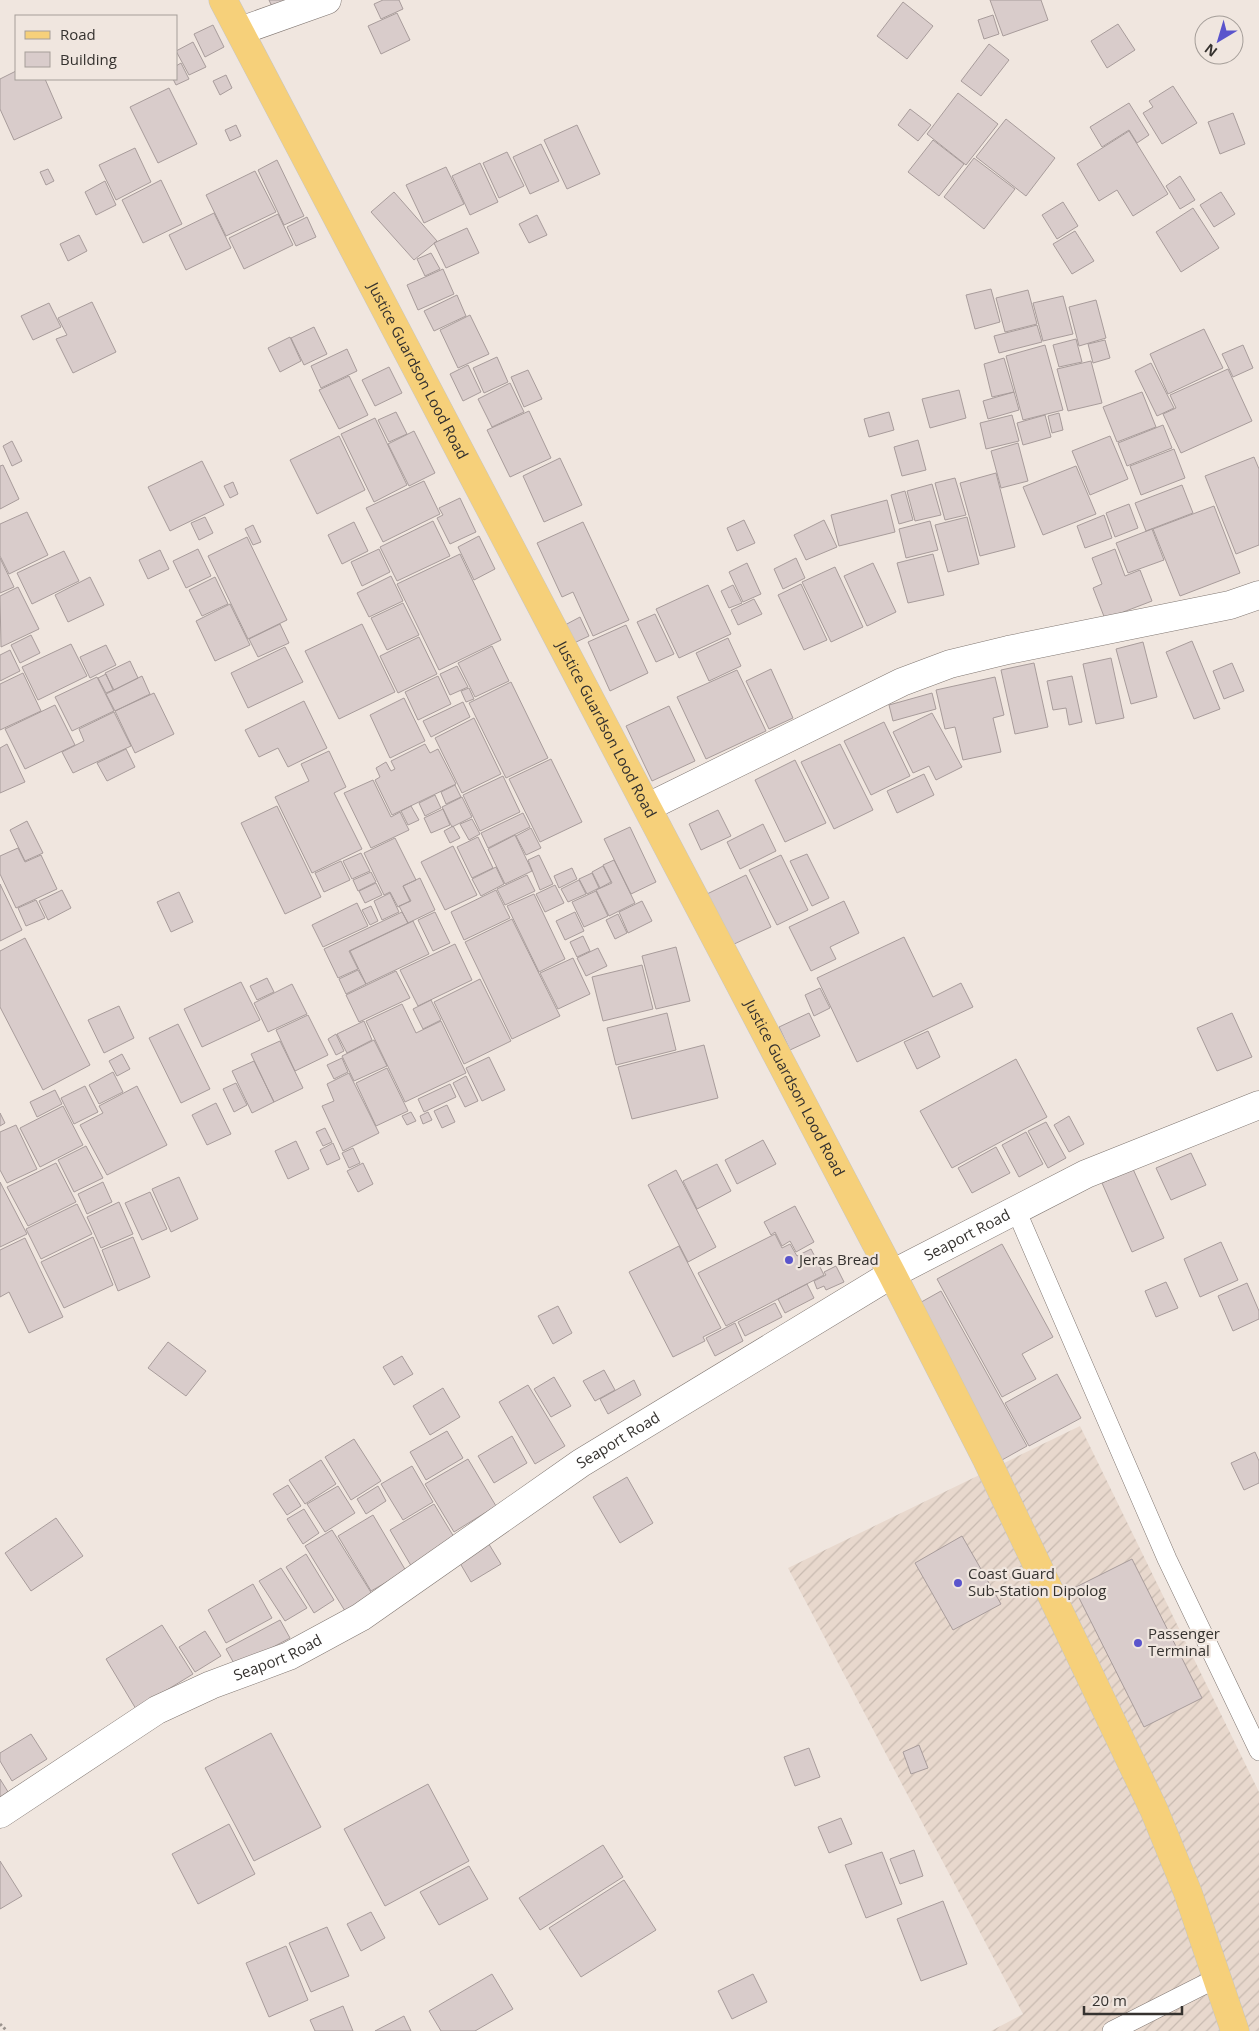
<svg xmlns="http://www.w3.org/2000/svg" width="1259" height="2031" font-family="'Open Sans',sans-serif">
	<defs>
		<pattern id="industrial-furrows" width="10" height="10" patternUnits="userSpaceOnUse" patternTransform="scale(1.25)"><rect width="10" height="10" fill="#e8d8cd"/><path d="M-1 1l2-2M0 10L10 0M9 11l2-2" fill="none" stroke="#c8bab0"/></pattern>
	</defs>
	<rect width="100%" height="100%" fill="#f0e6df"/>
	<path fill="url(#industrial-furrows)" d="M1080 1426 1259 1792V2031H991L1023 2014 788 1568Z"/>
	<path fill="#d9cccb" stroke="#a89c9b" d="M269 0H297L274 11Z
		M383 0H399L403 9 381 19 374 4Z
		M990 0H1041L1048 20 1003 36Z
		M903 2 933 26 907 59 877 36Z
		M397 13 410 40 381 54 368 26Z
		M993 15 999 34 984 39 978 20Z
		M1118 24 1135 50 1107 68 1091 41Z
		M213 25 224 47 205 57 194 34Z
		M193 42 206 67 189 75 176 51Z
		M989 44 1009 60 981 96 961 81Z
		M181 63 189 79 176 85 173 79H176V66Z
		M16 71V79H45L62 118 14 140 0 109V79Z
		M226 75 232 88 220 95 213 81Z
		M1173 86 1197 123 1162 144 1143 113 1153 107 1149 101Z
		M169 88 197 144 158 163 130 107Z
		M958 93 998 124 966 165 927 134Z
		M1129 103 1149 135 1137 143 1129 130 1102 147 1090 127Z
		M910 109 931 125 918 141 898 125Z
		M1233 113 1245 144 1220 154 1208 122Z
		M1006 119 1055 158 1026 196 976 157Z
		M236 125 241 136 230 141 225 130Z
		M577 125 600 174 567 189 544 140Z
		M1129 131 1168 194 1133 216 1117 190 1099 201 1077 164Z
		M933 140 964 164 939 196 908 172Z
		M541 144 559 181 530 194 513 157Z
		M135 148 151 182 116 200 99 165Z
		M507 152 524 186 499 198 483 163Z
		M974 158 1015 189 984 229 944 197Z
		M277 160 304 216 284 225 258 170Z
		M480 163 498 202 470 215 452 176Z
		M446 167 464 204 424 223 406 185Z
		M48 169 54 181 46 185 40 172Z
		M255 171 276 212 226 236 206 195Z
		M1180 176 1195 200 1180 209 1166 186Z
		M161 180 182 224 143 243 122 200Z
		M105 181 116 205 96 215 85 192Z
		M394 192 437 241 414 260 371 212Z
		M1221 192 1235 214 1214 227 1200 205Z
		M1063 202 1078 226 1057 239 1042 215Z
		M1193 208 1219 248 1181 272 1156 232Z
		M214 213 231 248 186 270 169 235Z
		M278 214 293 245 244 269 229 238Z
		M537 215 547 235 529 243 519 224Z
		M307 217 316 237 296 246 287 227Z
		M467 228 479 253 446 268 434 243Z
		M1075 231 1094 261 1072 274 1053 244Z
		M79 235 87 251 68 261 60 244Z
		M431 253 440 269 425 276 417 259Z
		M443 269 454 294 418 310 407 285Z
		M991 289 1000 322 975 329 966 295Z
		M1028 290 1037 324 1005 332 996 298Z
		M457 295 466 316 434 331 424 311Z
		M1063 296 1073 334 1043 341 1033 303Z
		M1096 300 1106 338 1079 346 1069 307Z
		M92 302 116 352 73 373 56 339 67 335 58 318Z
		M49 303 61 327 33 340 21 316Z
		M470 315 489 354 458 368 440 330Z
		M1037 325 1042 342 999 353 994 336Z
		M314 327 327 354 304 365 291 338Z
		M1204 329 1223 368 1168 394 1150 354Z
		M290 337 301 361 280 372 268 348Z
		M1076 339 1082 362 1059 367 1053 345Z
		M1105 340 1110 358 1093 363 1088 344Z
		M1045 345 1063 410 1023 420 1006 356Z
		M1243 345 1253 368 1233 377 1222 354Z
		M347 349 357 371 321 388 311 366Z
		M497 357 508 382 484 393 473 368Z
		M1004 358 1014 392 992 397 984 364Z
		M1091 361 1102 403 1068 411 1057 369Z
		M1151 363 1174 408 1157 416 1135 371Z
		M468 365 481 392 463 401 450 374Z
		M389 367 402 393 375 406 362 380Z
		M1228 369 1252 421 1181 453 1163 414 1176 408 1170 395Z
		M528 370 542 399 524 407 511 377Z
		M349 376 368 415 339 429 319 390Z
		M510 383 524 412 492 427 478 399Z
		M959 390 966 418 930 428 922 399Z
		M1014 392 1019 410 988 419 983 401Z
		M1142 392 1156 427 1117 442 1103 407Z
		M529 411 551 458 510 477 487 430Z
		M396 412 407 434 389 442 378 420Z
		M889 412 894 430 869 437 864 419Z
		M1059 413 1063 430 1052 433 1048 416Z
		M1012 415 1019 441 986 449 980 423Z
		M1045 415 1051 437 1023 445 1017 423Z
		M375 418 407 485 374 502 341 434Z
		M1163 425 1172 448 1127 466 1118 443Z
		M414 431 435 473 409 486 388 444Z
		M339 436 365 490 317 514 290 460Z
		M1110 436 1128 479 1090 495 1072 451Z
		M918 440 926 470 902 476 894 447Z
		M12 441 22 461 12 466 3 446Z
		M1018 443 1028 481 1001 488 991 451Z
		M1174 449 1185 478 1141 495 1130 466Z
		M1254 457 1259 469V545L1236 554 1205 476Z
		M560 458 582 505 544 522 523 476Z
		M202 461 224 505 170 531 148 487Z
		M3 465 19 499 0 509V466Z
		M1076 466 1096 514 1043 535 1023 487Z
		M996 473 1015 547 980 556 960 483Z
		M955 478 966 515 945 520 935 483Z
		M424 481 440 514 383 542 366 508Z
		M233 482 238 494 230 498 224 486Z
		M932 484 941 515 915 521 907 491Z
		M1182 485 1193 513 1146 531 1135 503Z
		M905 491 913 520 899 524 891 495Z
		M460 498 476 532 450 544 437 518 443 515 439 508Z
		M887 500 895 532 839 546 831 515Z
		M1129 504 1138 528 1115 537 1106 513Z
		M1214 506 1240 573 1180 596 1153 529Z
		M27 512 48 555 9 574 0 556V524Z
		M1104 515 1112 538 1085 548 1077 526Z
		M205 517 213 533 199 540 191 523Z
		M967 517 979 564 948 572 935 525Z
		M744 520 755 543 737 551 727 528Z
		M824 520 837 547 806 560 794 535Z
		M433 521 450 556 397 581 380 547Z
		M930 521 938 550 906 558 899 529Z
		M354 522 368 551 342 564 328 535Z
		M583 522 629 620 593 636 573 592 562 597 537 543Z
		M253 525 261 542 253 545 245 529Z
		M1152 529 1164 560 1128 573 1116 543Z
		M479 536 495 569 474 580 458 547Z
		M247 537 287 620 248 639 208 556Z
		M198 549 211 576 186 588 173 561Z
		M379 549 390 572 362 586 351 562Z
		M1115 549 1125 576 1140 570 1152 601 1105 619 1093 588 1102 584 1092 558Z
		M160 550 169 569 148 579 139 560Z
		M64 551 79 581 32 604 17 573Z
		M460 554 501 640 439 670 397 584Z
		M933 554 944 595 908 603 897 563Z
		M0 558 14 587 0 593Z
		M796 558 805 578 783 589 774 569Z
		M747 563 761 594 743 602 729 572Z
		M873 563 896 612 867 626 844 576Z
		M835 567 863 627 831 642 802 582Z
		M391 576 403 601 369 617 357 593Z
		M90 577 104 605 68 622 55 595Z
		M215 577 228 604 202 616 189 590Z
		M801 584 827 640 804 650 778 595Z
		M708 585 731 634 679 658 656 609Z
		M733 585 742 603 729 608 721 591Z
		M18 587 39 629 1 647 0 596Z
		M754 599 762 614 738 625 731 610Z
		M403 603 419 635 387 650 371 618Z
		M230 604 250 645 215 661 196 621Z
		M655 614 674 654 656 662 637 622Z
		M580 617 589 636 574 643 565 625Z
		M280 624 289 643 258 657 249 639Z
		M362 624 395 692 339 719 305 651Z
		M626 625 648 673 610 691 588 642Z
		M31 635 40 653 20 663 11 645Z
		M419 637 437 674 398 693 380 656Z
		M728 638 741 666 709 681 696 653Z
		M1192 641 1220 709 1194 719 1166 652Z
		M1143 642 1157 697 1131 704 1116 649Z
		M71 644 87 676 38 700 22 667Z
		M106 645 116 665 90 678 80 657Z
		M492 646 509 681 475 697 458 663Z
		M285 647 303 682 248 708 231 673Z
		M10 650 20 671 0 681V655Z
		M1111 658 1124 718 1096 724 1083 664Z
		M130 661 138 678 114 690 105 673Z
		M1034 663 1048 727 1015 734 1001 670Z
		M1232 663 1244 691 1224 699 1213 671Z
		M457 666 468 687 450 695 440 674Z
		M771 669 793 718 769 729 746 681Z
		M737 670 766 731 706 759 677 697Z
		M23 673 41 711 0 730V684Z
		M106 674 113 690 106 693 98 678Z
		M142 676 150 694 115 711 106 694Z
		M438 676 451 704 418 720 405 692Z
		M1072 676 1082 722 1069 725 1066 708 1053 710 1047 681Z
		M97 677 114 711 72 731 55 697Z
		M995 677 1004 715 993 718 1001 752 963 760 955 727 945 729 936 690Z
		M511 682 548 758 506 778 469 703Z
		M469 688 474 699 466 702 461 691Z
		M154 693 174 734 135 753 115 711Z
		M932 693 936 709 893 721 889 705Z
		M404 698 425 741 390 758 370 715Z
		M304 701 327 748 288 767 278 748 259 757 245 730Z
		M463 702 470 717 431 737 423 721Z
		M55 705 75 745 25 769 5 729Z
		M669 706 695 761 652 781 626 726Z
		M114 712 131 746 73 773 62 752 84 741 79 729Z
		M932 713 962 767 936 780 929 766 913 773 893 732Z
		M474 718 501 774 462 793 435 738Z
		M884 722 910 776 871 795 844 741Z
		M7 744 25 782 0 793V748Z
		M425 744 430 753 438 749 456 784 392 815 375 780 380 777 376 768 386 762 391 771 395 769 391 761Z
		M840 744 873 810 834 829 801 762Z
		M126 749 135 767 107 781 97 763Z
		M329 751 346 787 334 793 362 849 312 873 275 797 309 781 301 764Z
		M551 759 582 822 540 842 509 779Z
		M795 760 826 823 785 842 755 780Z
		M924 774 934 795 897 813 887 791Z
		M503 776 520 812 480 831 463 795Z
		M373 780 391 817 400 812 409 830 371 848 344 793Z
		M455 785 461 797 446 804 441 792Z
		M435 795 441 808 425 816 419 803Z
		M462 797 472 817 452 827 442 807Z
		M277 806 321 897 285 914 241 823Z
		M411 806 419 820 408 825 401 811Z
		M443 809 450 825 431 833 424 818Z
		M718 810 731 836 701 850 689 824Z
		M523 813 530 827 488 848 481 833Z
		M472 819 480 834 469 840 460 824Z
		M27 821 43 853 25 861 10 830Z
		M763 824 776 851 740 869 727 842Z
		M453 826 460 838 450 843 444 831Z
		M630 827 656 882 631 894 604 839Z
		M531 828 541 848 526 855 516 836Z
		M515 835 532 871 505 884 488 849Z
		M478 837 493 868 472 878 457 847Z
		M395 838 416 880 403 886 410 901 398 907 390 892 384 895 364 853Z
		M453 846 477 895 445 910 421 862Z
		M18 848 25 862 41 855 57 889 16 908 0 874V856Z
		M361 853 370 871 352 879 343 861Z
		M807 854 829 898 812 906 790 861Z
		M539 855 553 884 540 890 528 860Z
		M781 855 808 910 777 925 749 870Z
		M614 860 635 903 609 916 596 890 612 883 603 865Z
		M341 861 350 880 324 892 315 873Z
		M603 866 611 882 600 888 592 872Z
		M496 867 504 884 481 896 472 879Z
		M572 868 577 879 559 888 554 876Z
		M371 872 376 882 358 891 353 880Z
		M592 873 599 888 587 894 579 879Z
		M527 875 535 891 505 905 497 889Z
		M746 875 771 927 732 945 707 894Z
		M420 878 435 910 408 923 399 906 411 901 403 886Z
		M579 880 586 894 568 902 561 889Z
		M376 883 382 895 365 903 359 891Z
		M0 884 22 930 0 941Z
		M555 885 564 903 545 912 536 894Z
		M62 890 71 908 48 920 39 901Z
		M496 890 510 918 464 940 451 912Z
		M596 891 608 916 584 927 572 902Z
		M179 892 193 922 171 932 157 902Z
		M390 893 399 912 382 920 374 901Z
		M534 894 565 959 539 972 507 906Z
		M36 900 45 918 26 926 18 908Z
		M642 901 652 921 628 933 619 912Z
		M844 901 859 933 830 947 836 959 811 971 789 927Z
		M357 903 368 926 323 947 312 925Z
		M371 906 378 921 370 925 362 910Z
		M402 912 408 923 349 951 358 969 338 978 324 949Z
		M435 912 450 943 433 951 418 920Z
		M575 912 584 931 565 940 556 921Z
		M618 914 627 933 615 939 606 920Z
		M512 919 560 1016 512 1039 465 942Z
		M413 921 429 954 366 984 350 951Z
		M583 936 590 951 577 957 570 942Z
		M904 937 933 997 961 983 973 1007 857 1062 817 978Z
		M25 938 90 1065 43 1090 0 1007V951Z
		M455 944 472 980 418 1006 400 970Z
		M676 947 690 1001 656 1009 642 956Z
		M598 948 607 966 586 976 577 958Z
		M573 958 590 994 558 1009 540 973Z
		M642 965 653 1009 603 1021 592 977Z
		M358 970 366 984 346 994 339 979Z
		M396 971 410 998 359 1022 346 995Z
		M267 978 274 992 257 1000 250 986Z
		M480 979 511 1041 464 1064 434 1002Z
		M241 982 260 1020 202 1047 184 1009Z
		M292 984 307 1014 268 1032 254 1003Z
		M820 988 830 1008 814 1016 805 995Z
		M431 1000 441 1020 423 1029 413 1009Z
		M402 1004 416 1033 441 1021 466 1073 405 1102 366 1021Z
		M119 1006 134 1038 104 1053 88 1020Z
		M667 1013 676 1050 616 1065 607 1028Z
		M809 1013 820 1036 790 1050 779 1027Z
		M1232 1013 1252 1057 1217 1071 1197 1028Z
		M308 1015 328 1055 295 1071 276 1030Z
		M364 1021 372 1040 347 1053 337 1034Z
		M178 1024 210 1089 181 1103 149 1038Z
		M928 1031 940 1057 917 1069 904 1042Z
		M336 1034 344 1051 336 1055 328 1039Z
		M374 1040 387 1066 354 1081 342 1056Z
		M280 1041 303 1088 274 1102 251 1054Z
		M704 1045 718 1098 632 1119 618 1067Z
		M122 1054 130 1069 117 1076 109 1061Z
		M489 1057 505 1090 482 1101 466 1068Z
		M342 1058 348 1072 334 1079 327 1065Z
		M1016 1059 1047 1117 952 1168 920 1111Z
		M254 1061 274 1102 252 1113 232 1071Z
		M387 1068 408 1111 376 1126 356 1083Z
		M113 1072 123 1092 99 1104 89 1085Z
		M349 1073 379 1133 343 1151 322 1106 334 1101 327 1084Z
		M466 1076 478 1101 465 1107 453 1083Z
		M236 1083 247 1105 234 1112 223 1089Z
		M450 1084 456 1097 424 1112 418 1099Z
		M85 1086 98 1112 74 1124 61 1098Z
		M137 1086 167 1145 107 1175 80 1125 103 1113 99 1106Z
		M55 1090 62 1104 37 1117 30 1102Z
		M216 1103 231 1134 207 1145 192 1115Z
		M447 1105 455 1122 442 1128 434 1111Z
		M63 1106 83 1145 40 1167 20 1128Z
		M411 1112 416 1121 407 1125 402 1116Z
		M428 1112 432 1120 423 1124 420 1116Z
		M0 1113 5 1123 0 1126Z
		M1069 1116 1084 1144 1069 1152 1054 1125Z
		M1046 1122 1066 1158 1048 1168 1028 1131Z
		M16 1125 37 1169 7 1183 0 1170V1132Z
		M325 1128 332 1142 323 1146 316 1132Z
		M1026 1132 1043 1164 1019 1177 1002 1145Z
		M763 1140 776 1164 737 1184 725 1160Z
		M296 1141 309 1169 288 1179 275 1151Z
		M333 1143 340 1159 327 1165 320 1150Z
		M86 1146 103 1178 74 1192 58 1160Z
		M996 1147 1010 1173 972 1193 958 1168Z
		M353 1148 360 1163 349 1168 342 1153Z
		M1191 1153 1206 1185 1171 1200 1156 1168Z
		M56 1163 76 1202 28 1226 7 1187Z
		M363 1163 373 1184 358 1192 347 1171Z
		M717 1164 731 1191 697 1209 683 1181Z
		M1133 1169 1164 1238 1132 1252 1102 1183Z
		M676 1170 716 1247 688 1262 648 1185Z
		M179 1177 198 1219 171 1232 152 1189Z
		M0 1182 27 1234 0 1247Z
		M103 1182 112 1202 87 1214 78 1194Z
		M150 1192 167 1229 142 1240 125 1203Z
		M119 1202 133 1234 101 1248 87 1217Z
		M77 1204 92 1234 41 1259 26 1229Z
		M795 1206 814 1242 796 1252 790 1241 782 1246 775 1232 771 1235 764 1222Z
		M775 1234 782 1248 790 1244 797 1256 811 1249 824 1275 726 1326 698 1273Z
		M93 1237 113 1285 64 1308 41 1262Z
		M133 1237 150 1277 118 1291 102 1250Z
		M25 1238 63 1317 29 1333 9 1292 0 1297V1250Z
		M1221 1242 1238 1280 1200 1297 1184 1259Z
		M1002 1244 1053 1337 1022 1354 1036 1379 1002 1397 937 1279Z
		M679 1246 721 1328 703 1337 705 1341 673 1357 629 1272Z
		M836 1266 844 1282 826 1290 824 1286 817 1289 814 1281 826 1275 824 1272Z
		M1166 1282 1178 1308 1156 1317 1145 1291Z
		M1247 1283 1259 1311V1319L1233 1331 1218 1296Z
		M807 1284 814 1298 785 1313 778 1299Z
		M941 1291 1027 1446 1002 1460 916 1305Z
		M775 1303 782 1317 745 1336 738 1322Z
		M558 1306 572 1333 553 1344 538 1316Z
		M735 1323 743 1341 715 1356 706 1338Z
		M168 1342 206 1371 186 1396 148 1368Z
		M402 1356 413 1374 394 1385 383 1367Z
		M604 1370 615 1390 595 1401 583 1381Z
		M1057 1374 1081 1418 1029 1446 1005 1403Z
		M554 1377 571 1406 551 1417 534 1389Z
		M634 1380 641 1395 608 1414 600 1399Z
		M528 1385 565 1446 535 1464 499 1402Z
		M443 1388 460 1417 430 1435 413 1406Z
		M447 1431 463 1458 426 1480 410 1452Z
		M512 1436 527 1463 494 1483 478 1456Z
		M354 1439 381 1481 351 1500 325 1457Z
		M1255 1452 1259 1461V1483L1244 1490 1231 1463Z
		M468 1459 496 1506 454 1532 425 1484Z
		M321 1460 336 1484 305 1504 289 1480Z
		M412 1466 433 1502 403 1520 381 1484Z
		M627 1477 653 1523 620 1543 593 1497Z
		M288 1485 301 1506 287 1515 273 1494Z
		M338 1486 355 1513 325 1532 307 1504Z
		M378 1486 386 1501 366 1514 357 1499Z
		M434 1504 457 1542 413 1569 390 1530Z
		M304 1509 319 1533 303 1544 287 1519Z
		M373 1515 406 1571 371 1591 338 1536Z
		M56 1518 83 1556 31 1591 5 1553Z
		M332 1530 372 1594 345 1611 305 1546Z
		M962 1536 1001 1604 953 1630 915 1563Z
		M487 1541 501 1564 471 1582 457 1558Z
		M306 1554 334 1600 314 1613 286 1567Z
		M1132 1559 1202 1698 1144 1727 1074 1588Z
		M281 1568 307 1608 285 1621 259 1581Z
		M253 1584 272 1618 226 1643 208 1610Z
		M280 1620 290 1638 236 1667 226 1649Z
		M162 1625 193 1674 136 1709 106 1659Z
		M205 1631 221 1656 195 1672 179 1647Z
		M271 1733 321 1827 254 1861 205 1768Z
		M31 1734 47 1759 12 1781 0 1761V1753Z
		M919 1745 928 1768 911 1774 903 1752Z
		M809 1748 820 1777 795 1786 784 1757Z
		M0 1779 10 1795 0 1802Z
		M428 1784 469 1861 385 1906 344 1829Z
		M841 1818 852 1844 829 1853 818 1827Z
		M229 1824 255 1874 198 1904 172 1854Z
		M603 1845 623 1877 540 1930 519 1898Z
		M914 1850 923 1876 900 1884 890 1859Z
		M882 1852 902 1904 866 1918 845 1865Z
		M0 1861 22 1896 0 1909Z
		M469 1866 488 1899 439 1925 420 1892Z
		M624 1880 656 1930 581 1977 549 1928Z
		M943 1901 967 1964 921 1981 897 1919Z
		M371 1912 385 1938 361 1951 347 1924Z
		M327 1927 349 1976 311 1992 289 1943Z
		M286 1946 308 2000 269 2017 246 1963Z
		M492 1974 513 2009 475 2031H441L429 2011Z
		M753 1974 767 2002 732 2019 718 1991Z
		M343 2006 353 2031H315L310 2020Z
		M404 2016 411 2031H375Z"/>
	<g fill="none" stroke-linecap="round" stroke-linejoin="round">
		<g stroke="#807772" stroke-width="20">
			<path id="lane" d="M1016 1210 1167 1559 1259 1751
				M1112 2031 1217 1978"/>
		</g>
		<g stroke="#807772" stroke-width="29">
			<g id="street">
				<path d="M240 31 327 0"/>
				<path d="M648 807 902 682 950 664 1008 650 1230 605 1259 595"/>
				<path id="s1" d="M0 1814 157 1710 211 1685 289 1656 361 1617 581 1463 892 1274 1086 1174 1259 1105"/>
			</g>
		</g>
		<g stroke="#c6c6c5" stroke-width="29">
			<g id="primary">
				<path id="s2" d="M223 0 892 1274 987 1460 1154 1810 1188 1893 1235 2031"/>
			</g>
		</g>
		<path stroke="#9a938e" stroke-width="3" stroke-dasharray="2.5 2.5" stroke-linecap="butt" d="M0 2024 7 2031"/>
		<use href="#lane" stroke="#fff" stroke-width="19"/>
		<use href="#street" stroke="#fff" stroke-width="28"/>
		<use href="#primary" stroke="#f6d07a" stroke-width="28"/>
	</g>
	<g fill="#5a54cc" stroke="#f0e6df" stroke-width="2">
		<circle cx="789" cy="1260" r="5"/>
		<circle cx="958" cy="1583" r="5"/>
		<circle cx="1138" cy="1643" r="5"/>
	</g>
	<g text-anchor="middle" stroke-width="4.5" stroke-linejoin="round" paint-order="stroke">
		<g font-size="15" fill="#35322f" stroke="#f0e6df">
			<text dy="5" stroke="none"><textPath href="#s2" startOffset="419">Justice Guardson Lood Road</textPath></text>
			<text dy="5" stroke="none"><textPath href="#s2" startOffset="824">Justice Guardson Lood Road</textPath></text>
			<text dy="5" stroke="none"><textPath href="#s2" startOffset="1229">Justice Guardson Lood Road</textPath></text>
			<text dy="5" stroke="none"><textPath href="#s1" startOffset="1130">Seaport Road</textPath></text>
			<text dy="5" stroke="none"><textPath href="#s1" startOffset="725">Seaport Road</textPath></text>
			<text dy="5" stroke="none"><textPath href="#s1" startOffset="320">Seaport Road</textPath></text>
		</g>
		<g font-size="15" fill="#35322f" stroke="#f0e6df" text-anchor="start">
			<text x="799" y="1265">Jeras Bread</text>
			<text x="968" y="1579">Coast Guard<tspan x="968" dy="17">Sub-Station Dipolog</tspan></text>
			<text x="1148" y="1639">Passenger<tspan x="1148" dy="17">Terminal</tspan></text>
		</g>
	</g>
	<rect x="15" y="15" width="162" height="65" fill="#f0e6df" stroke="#a59e99"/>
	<rect x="25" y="31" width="25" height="8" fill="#f6d07a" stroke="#a59e99"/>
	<text x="60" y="40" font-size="15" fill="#35322f">Road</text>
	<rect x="25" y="52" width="25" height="15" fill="#d9cccb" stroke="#a59e99"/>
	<text x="60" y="65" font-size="15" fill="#35322f">Building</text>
	<g transform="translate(1219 40) rotate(218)"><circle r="24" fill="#f0e6df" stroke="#a59e99"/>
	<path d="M0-4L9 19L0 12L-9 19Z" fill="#5a54cc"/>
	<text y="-8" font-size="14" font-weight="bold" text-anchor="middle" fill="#35322f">N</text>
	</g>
	<path d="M1084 2006v8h98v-8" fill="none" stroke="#35322f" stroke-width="2.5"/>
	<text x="1092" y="2006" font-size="15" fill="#35322f" stroke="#f0e6df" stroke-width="4" paint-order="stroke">20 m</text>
</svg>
